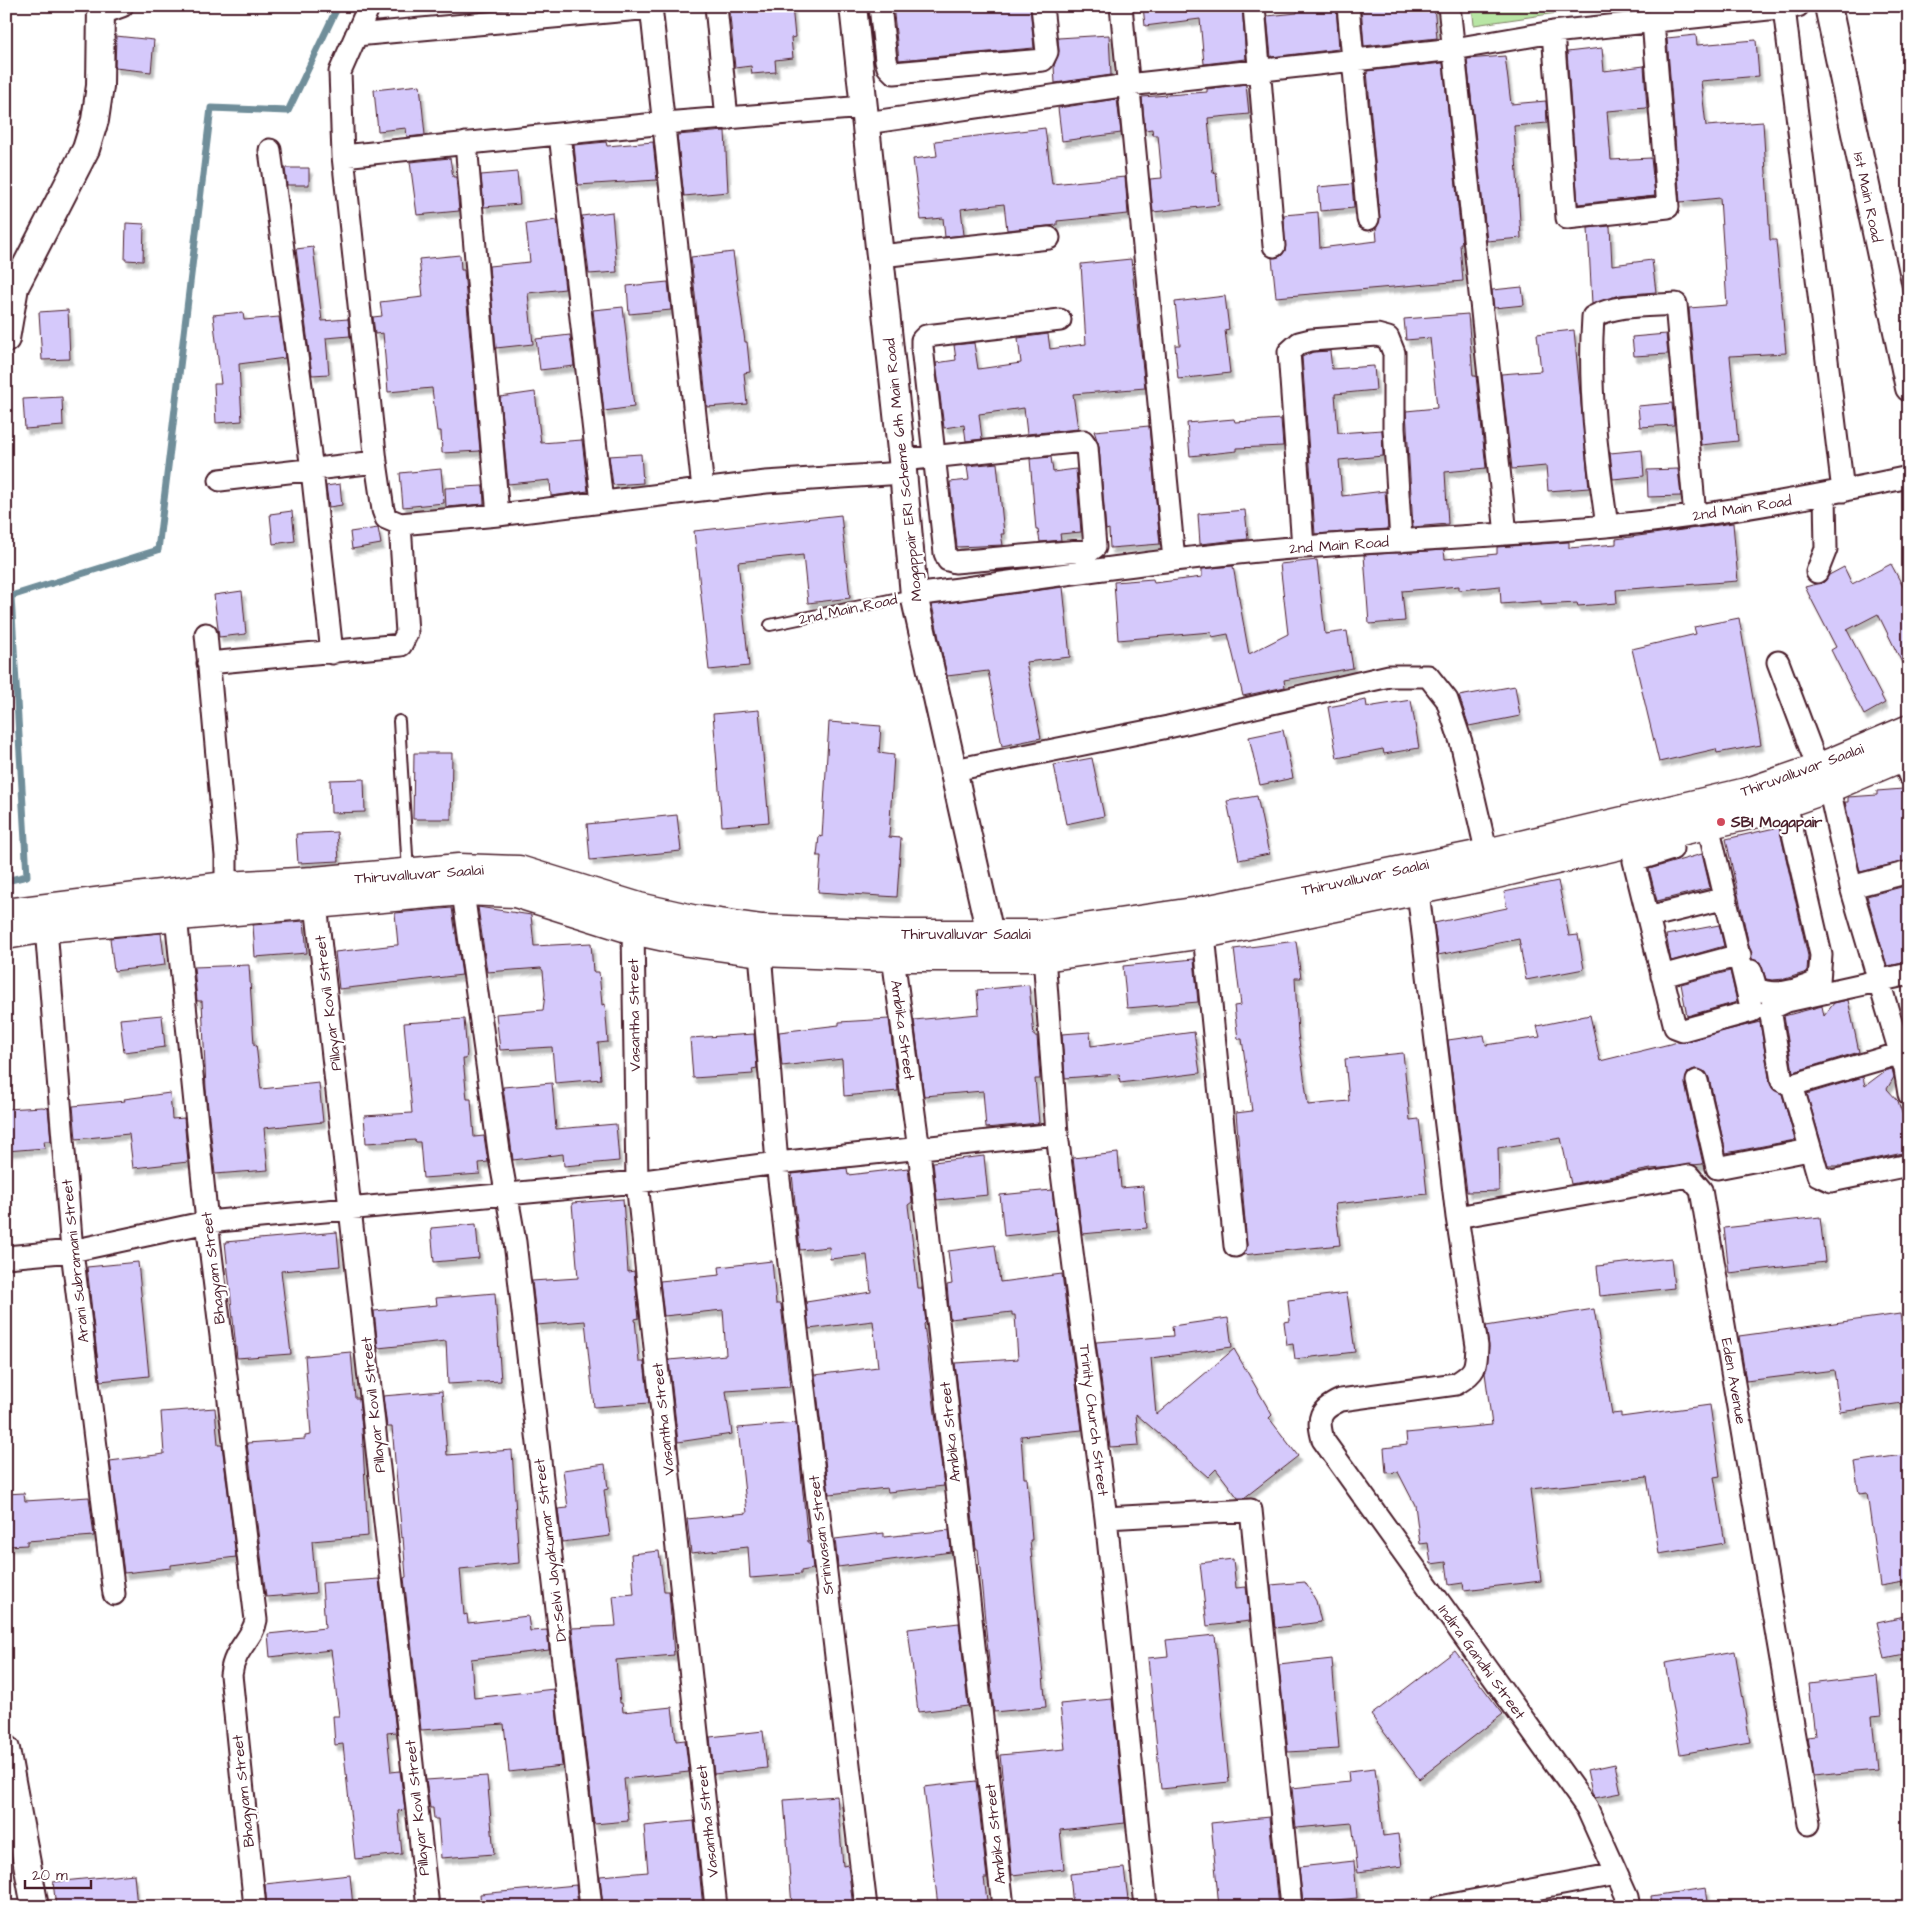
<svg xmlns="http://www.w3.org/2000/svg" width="1915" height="1913" font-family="'Architects Daughter',sans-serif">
	<defs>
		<filter id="shadow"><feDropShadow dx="3" dy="5.5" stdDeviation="1" flood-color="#0004"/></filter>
	</defs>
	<rect width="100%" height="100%" fill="#fff"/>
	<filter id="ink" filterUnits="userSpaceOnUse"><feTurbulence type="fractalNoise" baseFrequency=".02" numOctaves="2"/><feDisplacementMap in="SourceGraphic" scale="10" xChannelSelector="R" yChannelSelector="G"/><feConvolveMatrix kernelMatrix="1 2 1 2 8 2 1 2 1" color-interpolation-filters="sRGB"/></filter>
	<g filter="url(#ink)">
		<path fill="#b8e6a4" stroke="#818268" d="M1472 6H1605L1474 25Z"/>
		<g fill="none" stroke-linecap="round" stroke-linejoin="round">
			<path stroke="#6f8e9a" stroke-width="7" d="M6 881 27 876 11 596 158 550 211 108 288 111 338 6"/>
		</g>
		<path fill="#d5c9fb" stroke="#4a1f2b" filter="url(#shadow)" d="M729 6H792L795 37 791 38 793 58 775 60 776 72 752 74 751 66 735 68Z
			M893 6H1030L1034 48 899 60Z
			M1143 6H1242L1246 59 1204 64 1200 19 1145 26Z
			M1298 6H1336L1339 49 1271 57 1267 16 1297 13Z
			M1361 6H1434L1437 38 1364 46Z
			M1109 35 1111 75 1055 83 1054 66 1059 51 1058 38Z
			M1696 35 1697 45 1756 40 1759 76 1701 81 1706 126 1763 122 1770 240H1776L1786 353 1730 356 1738 441 1701 445 1689 308 1727 305 1720 198 1680 202 1667 38Z
			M116 36 154 40 151 72 115 68Z
			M1602 48 1604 71 1644 66 1647 108 1607 111 1611 160 1651 158 1655 196 1578 204 1567 52Z
			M1505 56 1511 104 1546 101 1547 123 1514 126 1521 238 1487 241 1467 59Z
			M1443 63 1462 244H1460L1463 281 1276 297 1272 258 1281 256 1285 251 1284 215 1318 212 1320 248 1377 241 1376 229 1380 218 1367 71Z
			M1246 84 1249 114 1208 118 1213 173 1216 172 1219 205 1153 212 1150 179 1162 178 1158 135H1153L1152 129 1145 130 1142 97 1207 92V89Z
			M420 85 425 135 407 137 406 128 378 131 374 90Z
			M1117 99 1121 133 1062 141 1058 108Z
			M1045 128 1052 184 1125 177 1128 214 1057 221V225L1007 230 1004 204 961 209 964 235 945 237 943 218 921 220 913 159 937 156 935 141Z
			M725 131 728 192 684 196 677 135Z
			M606 142 607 146 653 142 657 180 578 185 574 145Z
			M450 158 453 177H456L459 211 417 215 410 162Z
			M285 168H309V185H287Z
			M517 172 520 204 484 207 481 175Z
			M1352 184 1354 208 1320 211 1318 187Z
			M612 212 617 272 589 274 582 216Z
			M557 220 565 289 528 293 533 344 496 348 489 266 530 262 526 224Z
			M126 223 144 224 143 261 125 260Z
			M1610 226 1612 265 1652 260 1656 292 1620 295 1592 304 1588 228Z
			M313 247 322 321 348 319 350 336 326 338 329 374 312 375 296 249Z
			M733 252 745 342H747L750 372 744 373 747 404 707 407 691 257Z
			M460 255 461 270H464L480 451 442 453 441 431H437L432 388 388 392 383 333 375 334 373 317 382 316 380 302 423 297 419 259Z
			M1131 259 1145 388 1073 394 1078 429 1027 434 1024 408 979 414 982 439 966 441 964 425 944 428 936 363 956 360 954 345 974 343 978 369 1021 363 1018 338 1048 334 1050 349 1086 344 1081 264Z
			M668 282 671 310 629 314 627 286Z
			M1522 287 1524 305 1494 308 1492 290Z
			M1225 296 1229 329 1225 330 1230 373 1178 379 1175 345H1180L1175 302Z
			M623 307 634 407 604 411 593 310Z
			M68 310 70 359 42 360 39 312Z
			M243 312 244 320 279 317 285 358 239 364 242 421 216 423 214 384H221L213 315Z
			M1468 314 1473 376H1476L1486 468 1445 472 1448 524 1413 527 1406 411 1437 408 1430 338 1406 340 1404 319Z
			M1574 330 1589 488 1548 491 1546 466 1512 469 1501 374 1541 371 1537 334Z
			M1666 334 1668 354 1634 356 1632 337Z
			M570 335 574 366 540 370 536 339Z
			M1330 351 1332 369 1374 366 1376 390 1335 394 1338 433 1382 430 1383 456 1339 460 1342 496 1385 491 1388 529 1315 534 1302 357 1313 352Z
			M535 392 541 443 582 440 588 491 551 496 550 480 508 484 500 397Z
			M62 397 63 426 25 429 23 399Z
			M1672 403 1674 425 1640 427 1638 406Z
			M1234 419 1235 422 1281 419 1283 446 1237 448V451L1190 456 1187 423Z
			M1149 426 1160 544 1110 548 1109 529 1106 530 1099 446 1094 431Z
			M1642 450 1644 476 1613 479 1610 453Z
			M641 454 643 483 613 485 609 456Z
			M1051 457 1053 472 1076 469 1081 532 1060 534 1061 540 1040 542 1038 530H1036L1030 459Z
			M997 463 1004 534H1001L1003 545 957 547 950 482 969 480 967 466Z
			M441 469 444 503 403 507 400 473Z
			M1678 469 1681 496 1648 497 1647 470Z
			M340 484 342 505 329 507 326 486Z
			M483 486 484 504 446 507 445 488Z
			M1245 510 1248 539 1200 544 1198 514Z
			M292 511 295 541 273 544 270 514Z
			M841 515 850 598 808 603 803 555 738 562 749 666 709 670 694 531Z
			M1733 523 1738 581 1616 590 1617 603 1578 606 1577 603 1541 605V601L1501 604 1500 586 1459 590V586L1402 591 1405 621 1369 624 1364 555 1444 550 1445 559 1497 554V547L1569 542V548L1616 544V539Z
			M378 528 381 544 352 549 350 532Z
			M1317 560 1325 634 1347 631 1353 668 1284 680 1285 687 1243 696 1228 634 1212 637 1211 632 1118 640 1114 582 1153 579 1154 583 1202 577V569L1233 566 1249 654 1288 634 1280 564Z
			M1891 564 1909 598V677L1878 614 1847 630 1885 703 1864 715 1831 650 1836 647 1805 587 1824 582 1829 575 1844 567 1852 584Z
			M1063 587 1070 657 1026 662 1041 738 1002 746 988 671 947 676 932 605Z
			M242 591 246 634 219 637 214 595Z
			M1739 618 1761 745 1717 753 1716 749 1659 762 1632 649 1696 634 1694 627Z
			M1515 686 1520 716 1469 726 1459 696Z
			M1366 700 1367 707 1411 700 1419 748 1384 754 1383 749 1337 758 1328 707Z
			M759 710 769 822 722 826 713 714Z
			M829 722 881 726 879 753 894 755 889 837 901 838 897 897 818 892 821 856H817L819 836 822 837Z
			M1283 730 1293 778 1260 785 1249 737Z
			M414 753H452L451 819H413Z
			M1092 758 1104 816 1066 824 1054 765Z
			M364 779 365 812 331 813 330 780Z
			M1903 789V794L1907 793 1909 807V860L1860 872 1845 802H1848V797L1877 795V791Z
			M1257 796 1269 854 1239 860 1227 801Z
			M677 815 681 851 590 860 587 824Z
			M1779 827 1808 956 1807 972 1785 979 1772 980 1766 979 1760 962 1752 959 1726 839Z
			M337 832 339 861 298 863 296 834Z
			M1702 854 1710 888 1657 901 1649 869Z
			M1558 881 1569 936 1578 935 1584 969 1526 980 1519 939 1438 955 1434 923 1507 908 1504 892Z
			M1909 885V962L1887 966 1867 896Z
			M478 907 531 915 534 946 591 943 593 972H599L602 1005 605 1004 608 1042 598 1043 601 1079 555 1083 552 1047 500 1050 496 1014 543 1010 545 994 543 971 541 968 487 972Z
			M452 908 462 975 339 989 335 952 396 945H398L395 913Z
			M304 921 307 953 255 957 253 925Z
			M1719 925 1724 946 1671 961 1666 935Z
			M161 933 165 965 114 971 110 938Z
			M1296 941 1301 978H1295L1298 1034 1308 1105 1349 1101 1345 1059 1403 1053 1410 1120 1419 1119 1427 1194 1335 1204 1340 1245 1243 1255 1247 1245 1236 1113 1252 1111 1242 1039H1238L1234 1006 1241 1005 1234 949Z
			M1194 959 1198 1002 1127 1008 1123 966Z
			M249 965 254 1045 256 1044 261 1089 319 1083 323 1122 264 1128 268 1170 215 1174 206 1089 202 1001H197L194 967Z
			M1730 971 1737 1002 1687 1016 1681 984Z
			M1029 985 1034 1036H1037L1040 1079H1035L1039 1123 986 1128 983 1091 924 1096 914 1020 979 1014 977 990Z
			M1848 1000 1859 1052 1793 1072 1784 1016 1822 1006 1824 1016 1834 1003Z
			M162 1015 165 1047 124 1052 120 1019Z
			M1590 1015 1600 1061 1760 1022 1770 1084 1773 1089 1782 1094 1795 1140 1726 1153 1709 1078 1706 1072 1695 1069 1688 1072 1685 1084 1703 1164 1651 1169 1571 1184 1561 1138 1498 1148 1499 1191 1467 1192 1448 1040 1484 1035 1486 1045 1540 1037 1537 1026Z
			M464 1019 467 1053 466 1059H463L467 1099H471L474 1137 484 1136 488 1162 479 1163 480 1174 423 1178 420 1142H416L415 1140 366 1143 364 1116 412 1113 404 1023Z
			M889 1019 898 1091 844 1096 842 1059 782 1066 779 1032 839 1025V1022Z
			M1090 1032 1091 1046 1194 1032 1200 1073 1120 1083 1119 1074 1065 1078 1062 1034Z
			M754 1034 757 1068 752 1069 753 1074 693 1078 690 1038Z
			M1892 1069 1894 1077 1887 1089 1898 1101 1903 1116V1153L1841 1166H1828L1807 1094 1863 1077 1865 1086 1885 1071Z
			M552 1083 556 1129 616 1124 619 1161 564 1166 563 1154 513 1160 503 1087Z
			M170 1093 172 1119 184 1118 188 1162 133 1168 129 1134 76 1139 73 1106 125 1101 124 1099Z
			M42 1107 48 1108 51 1141H44L45 1148 6 1151V1109Z
			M1118 1153 1121 1188 1143 1186 1147 1228 1082 1234 1073 1158Z
			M984 1156 988 1195 937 1200 933 1162Z
			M847 1168 848 1175 908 1168 912 1202 908 1205 918 1288H922L926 1322 924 1324 944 1486 888 1492 887 1488 829 1494 815 1375 878 1367 873 1321 809 1329 806 1302 871 1292 867 1255 830 1259 829 1247 800 1250 792 1174Z
			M1052 1190 1057 1230 1004 1236 1000 1195Z
			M623 1199 628 1272 634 1271 639 1318 635 1319 639 1362H644L649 1403 594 1407 585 1321 537 1325 532 1281 578 1278 572 1203Z
			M1820 1217 1825 1262 1729 1273 1724 1228Z
			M476 1224 479 1258 434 1262 431 1228Z
			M337 1232 340 1266 281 1271 291 1354 237 1358 225 1242Z
			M995 1245 1000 1282 1062 1274 1082 1430 1021 1436 1024 1478H1027L1032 1540H1030L1046 1707 994 1712 978 1549H976L955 1363 1018 1359 1015 1315H1012V1312L950 1319 947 1285 952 1284 948 1251Z
			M1671 1258 1674 1288 1600 1296 1597 1266Z
			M772 1261 776 1304H781L790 1387 726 1391 732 1434 678 1442 669 1360 726 1355 723 1310 664 1316 660 1281 720 1275 719 1267Z
			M138 1262 149 1376 100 1381 87 1267Z
			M495 1293 501 1381 448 1384 446 1341 378 1348 374 1311 437 1305 436 1298Z
			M1347 1293 1355 1352 1295 1359 1293 1344 1287 1345 1284 1322 1290 1321 1288 1300Z
			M1594 1309 1612 1414 1621 1413V1417L1710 1405 1720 1476 1714 1477 1725 1543 1659 1554 1647 1477 1530 1489 1541 1581 1464 1590 1463 1583 1449 1585 1446 1562 1431 1564 1428 1543 1420 1544 1415 1505 1398 1472 1386 1473 1384 1448 1407 1445 1406 1433 1492 1425 1485 1373 1489 1347 1486 1326Z
			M1900 1314 1906 1354 1903 1355 1909 1402 1840 1412 1834 1370 1746 1381 1739 1336Z
			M1228 1318 1232 1347 1151 1358 1156 1415 1234 1349 1272 1415 1269 1418 1298 1456 1244 1498H1238L1216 1469 1208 1477 1136 1414 1139 1445 1110 1447 1096 1342 1173 1336 1172 1326Z
			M351 1352 355 1398H359L362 1429 368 1536 312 1541 316 1593 266 1597 247 1443 305 1439V1436L311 1435 305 1356Z
			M442 1391 447 1455 512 1450 519 1563 460 1569 464 1615 467 1614 468 1623 528 1616 530 1631 547 1630 549 1650 471 1659 474 1698 554 1689 562 1766 509 1772 504 1724 421 1730 404 1578 406 1577 403 1537 402 1538 392 1427H387L383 1396Z
			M215 1408 218 1445H222L236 1557 171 1565V1568L124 1573 110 1461 164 1454 161 1412Z
			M796 1423 808 1542H810L813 1569 801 1571V1574L750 1578 748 1547 691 1553 687 1519 747 1513 738 1428Z
			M1909 1454V1581L1880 1586 1867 1493 1859 1494 1854 1462Z
			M605 1464 608 1489 604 1490 610 1536 562 1542 558 1509 568 1508 563 1470Z
			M24 1493 25 1501 89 1497 94 1536 27 1541V1545L6 1546V1494Z
			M949 1530 951 1552 838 1567 835 1539 884 1533V1537Z
			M659 1551 664 1591H669L674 1655 616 1660 620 1703H622L623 1712 672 1707 676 1741 685 1740 689 1772 624 1779 628 1821 594 1824 572 1628 616 1626 613 1596 634 1594 631 1554Z
			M1233 1559 1236 1588 1246 1587 1250 1621 1207 1626 1200 1563Z
			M379 1579 396 1732 387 1733 391 1772 400 1771 405 1810 398 1811 402 1854 355 1859 343 1744 335 1745 333 1716H339L331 1650 270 1657 268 1634 325 1628 322 1583Z
			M1305 1582 1316 1601 1321 1622 1275 1628 1271 1585Z
			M1909 1615V1654L1885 1659 1877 1622Z
			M959 1623 968 1706 918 1712 908 1629Z
			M1215 1635 1229 1782 1161 1789 1148 1658 1168 1656 1166 1640Z
			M1455 1651 1503 1714 1419 1779 1371 1715Z
			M1735 1651 1750 1742 1680 1754 1665 1663Z
			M1332 1659 1339 1749 1288 1752 1279 1665Z
			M1877 1676 1881 1716 1872 1717 1877 1770 1813 1776 1807 1737 1815 1736 1809 1684Z
			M1112 1699 1125 1823 1060 1830 1064 1869 1012 1875 1000 1755 1065 1749 1060 1704Z
			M763 1731 767 1768 714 1774 710 1737Z
			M1615 1764 1621 1793 1595 1798 1592 1793 1587 1770Z
			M1375 1768 1383 1836 1398 1834 1402 1866 1358 1872 1352 1823 1296 1828 1292 1788 1349 1782 1348 1771Z
			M487 1776 494 1854 441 1858 438 1819H434L433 1808H430L426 1780Z
			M976 1781 987 1878H984L987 1900 938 1906 924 1787Z
			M837 1796 843 1866 848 1865 853 1907H792L784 1800Z
			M1269 1817 1278 1907H1219L1211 1823Z
			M694 1821 703 1907H603L600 1876 648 1872 644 1826Z
			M1354 1861 1357 1898 1303 1903 1299 1867Z
			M1124 1868 1129 1907H1073L1070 1874Z
			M134 1874 137 1907H56L53 1882Z
			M350 1875 353 1907H267L265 1884Z
			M576 1885 578 1907H481L480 1894Z
			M1706 1888 1709 1907H1652L1651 1896Z"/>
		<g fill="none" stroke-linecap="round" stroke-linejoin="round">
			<g stroke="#4a1f2b" stroke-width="14">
				<path id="service" d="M770 625 913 595
					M399 721 408 872"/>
			</g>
			<g stroke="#4a1f2b" stroke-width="25">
				<path id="minor" d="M369 6 340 72 343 156 376 462 383 510 386 518 400 524 498 515 766 482 903 473
					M651 6 703 489
					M716 6 727 119
					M880 6 886 60 888 67 894 73 1043 60 1047 52 1042 6
					M1121 6 1174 560
					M1254 6 1274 246
					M1348 6 1368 219
					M1449 6 1506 534
					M1784 8 1843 491
					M100 14 122 6
					M1553 32 1567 218 1668 207 1653 21
					M356 35 651 8
					M866 123 1128 85 1454 49 1553 32 1798 6
					M560 134 602 502
					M466 143 498 515
					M270 150 312 470 332 653
					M343 156 665 123 864 107
					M880 256 1049 238
					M902 460 1083 441 1087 447 1095 547 1091 550 955 562 948 560 945 553 922 347V340L926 336 1060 320
					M220 480 376 462
					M1607 526C1597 456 1588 388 1593 317 1616 304 1649 306 1676 304L1695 516
					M1303 547 1289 352 1299 343 1311 340 1377 335 1388 338 1394 353V428L1401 541
					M1817 572 1826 549 1825 494
					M914 595C1044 578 1173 557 1304 547 1404 539 1505 536 1606 526 1707 517 1809 498 1909 477
					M206 634 226 856V886
					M1778 662 1818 768
					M208 663 401 645 407 633 400 524
					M1903 756 1909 775
					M954 770 1168 727 1389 676H1428L1447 700 1461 742 1490 867
					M1829 788 1851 887 1905 1069 1909 1094
					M1669 833 1672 849 1634 861 1675 1027 1683 1030 1752 1011 1708 825
					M1416 875 1457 1217 1477 1346C1476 1368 1476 1372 1456 1384L1341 1400C1319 1410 1317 1417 1323 1440L1587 1808 1627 1897 1629 1907
					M461 878 500 1158 515 1242 591 1907
					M1851 887 1909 872
					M316 904 428 1907
					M176 916 207 1222 256 1620C253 1639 234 1648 231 1675L255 1907
					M1648 917 1726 898
					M46 928 72 1251 114 1594
					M633 930 637 1182 716 1907
					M1204 934 1235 1246
					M1043 942 1057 1134 1106 1518 1146 1907
					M760 952 777 1163 866 1907
					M893 957 919 1150 1003 1907
					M1751 971 1756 988C1774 999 1801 989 1819 981L1821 955 1786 803
					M1662 976 1740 955
					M1898 1054 1792 1085 1818 1175 1831 1181 1909 1165
					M1697 1081 1717 1168 1799 1152
					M1792 1085 1782 1081 1770 1009 1787 1001 1909 974
					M1457 1217 1689 1176 1701 1190 1809 1824
					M6 1257 72 1251 207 1222 637 1182 777 1163 1057 1134
					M1106 1518 1251 1510 1291 1907
					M1440 1907 1616 1874"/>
			</g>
			<g stroke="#4a1f2b" stroke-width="30">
				<path id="tertiary" d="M853 6 902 460 914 595 995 956
					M1828 6 1909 388
					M6 339 15 287 86 149 95 120 100 86 101 6
					M6 1749 35 1907"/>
			</g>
			<g stroke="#4a1f2b" stroke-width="31">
				<path id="secondary" d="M6 913 226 886 314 881 459 868 519 870 639 907 692 919 762 929 893 934H1043L1200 911 1487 853 1751 791 1818 768 1909 729
					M6 935 46 928 462 891 515 893 633 930 688 942 760 952 893 957H1044L1204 934 1492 875 1758 813 1829 788 1909 754"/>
			</g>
			<use href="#service" stroke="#fff" stroke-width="10"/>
			<use href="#minor" stroke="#fff" stroke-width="21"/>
			<use href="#tertiary" stroke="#fff" stroke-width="26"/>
			<use href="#secondary" stroke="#fff" stroke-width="28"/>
		</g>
	</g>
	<circle fill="#d1495b" stroke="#fff" stroke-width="2" cx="1721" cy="822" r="5"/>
	<g text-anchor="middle" stroke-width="4.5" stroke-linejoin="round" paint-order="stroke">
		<g font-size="15" fill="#4a1f2b" stroke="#fff">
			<text transform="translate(1868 197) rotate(78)" y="5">1st Main Road</text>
			<text transform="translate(903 470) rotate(-96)" y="5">Mogappair ERI Scheme 6th Main Road</text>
			<text transform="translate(1742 508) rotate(-9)" y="5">2nd Main Road</text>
			<text transform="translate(1339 545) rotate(-4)" y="5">2nd Main Road</text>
			<text transform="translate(848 609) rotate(-12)" y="5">2nd Main Road</text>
			<text transform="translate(1802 770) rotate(-20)" y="5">Thiruvalluvar Saalai</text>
			<text transform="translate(419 874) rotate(-4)" y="5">Thiruvalluvar Saalai</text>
			<text transform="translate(1365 877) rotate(-12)" y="5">Thiruvalluvar Saalai</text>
			<text x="966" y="939">Thiruvalluvar Saalai</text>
			<text transform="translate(328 1003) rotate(-97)" y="5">Pillayar Kovil Street</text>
			<text transform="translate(634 1015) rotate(-91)" y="5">Vasantha Street</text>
			<text transform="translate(903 1030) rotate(82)" y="5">Ambika Street</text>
			<text transform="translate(75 1261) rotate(-96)" y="5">Arani Subramani Street</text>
			<text transform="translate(213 1268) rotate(-97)" y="5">Bhagyam Street</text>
			<text transform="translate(1734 1381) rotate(80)" y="5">Eden Avenue</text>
			<text transform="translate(373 1405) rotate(-96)" y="5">Pillayar Kovil Street</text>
			<text transform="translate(663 1419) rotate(-96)" y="5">Vasantha Street</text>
			<text transform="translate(1094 1420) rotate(83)" y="5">Trinity Church Street</text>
			<text transform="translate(950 1432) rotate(-96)" y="5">Ambika Street</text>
			<text transform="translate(821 1535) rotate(-97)" y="5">Srinivasan Street</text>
			<text transform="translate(550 1550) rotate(-97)" y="5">Dr.Selvi Jayakumar Street</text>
			<text transform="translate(1482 1662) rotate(54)" y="5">Indira Gandhi Street</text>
			<text transform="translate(243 1791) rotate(-96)" y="5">Bhagyam Street</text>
			<text transform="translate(417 1808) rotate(-96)" y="5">Pillayar Kovil Street</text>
			<text transform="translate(707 1821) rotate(-96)" y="5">Vasantha Street</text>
			<text transform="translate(995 1834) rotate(-96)" y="5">Ambika Street</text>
		</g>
		<g font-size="15" font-weight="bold" fill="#4a1f2b" stroke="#fff" text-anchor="start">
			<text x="1731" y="827">SBI Mogapair</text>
		</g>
	</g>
	<rect width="1915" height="1913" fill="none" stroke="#fff" stroke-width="25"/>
	<rect x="12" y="12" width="1890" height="1888" fill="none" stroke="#4a1f2b" stroke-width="2" filter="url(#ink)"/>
	<path d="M25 1880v8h66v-8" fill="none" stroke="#4a1f2b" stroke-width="2.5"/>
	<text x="32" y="1880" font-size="15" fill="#4a1f2b" stroke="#ffffff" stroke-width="4" paint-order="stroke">20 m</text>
</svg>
